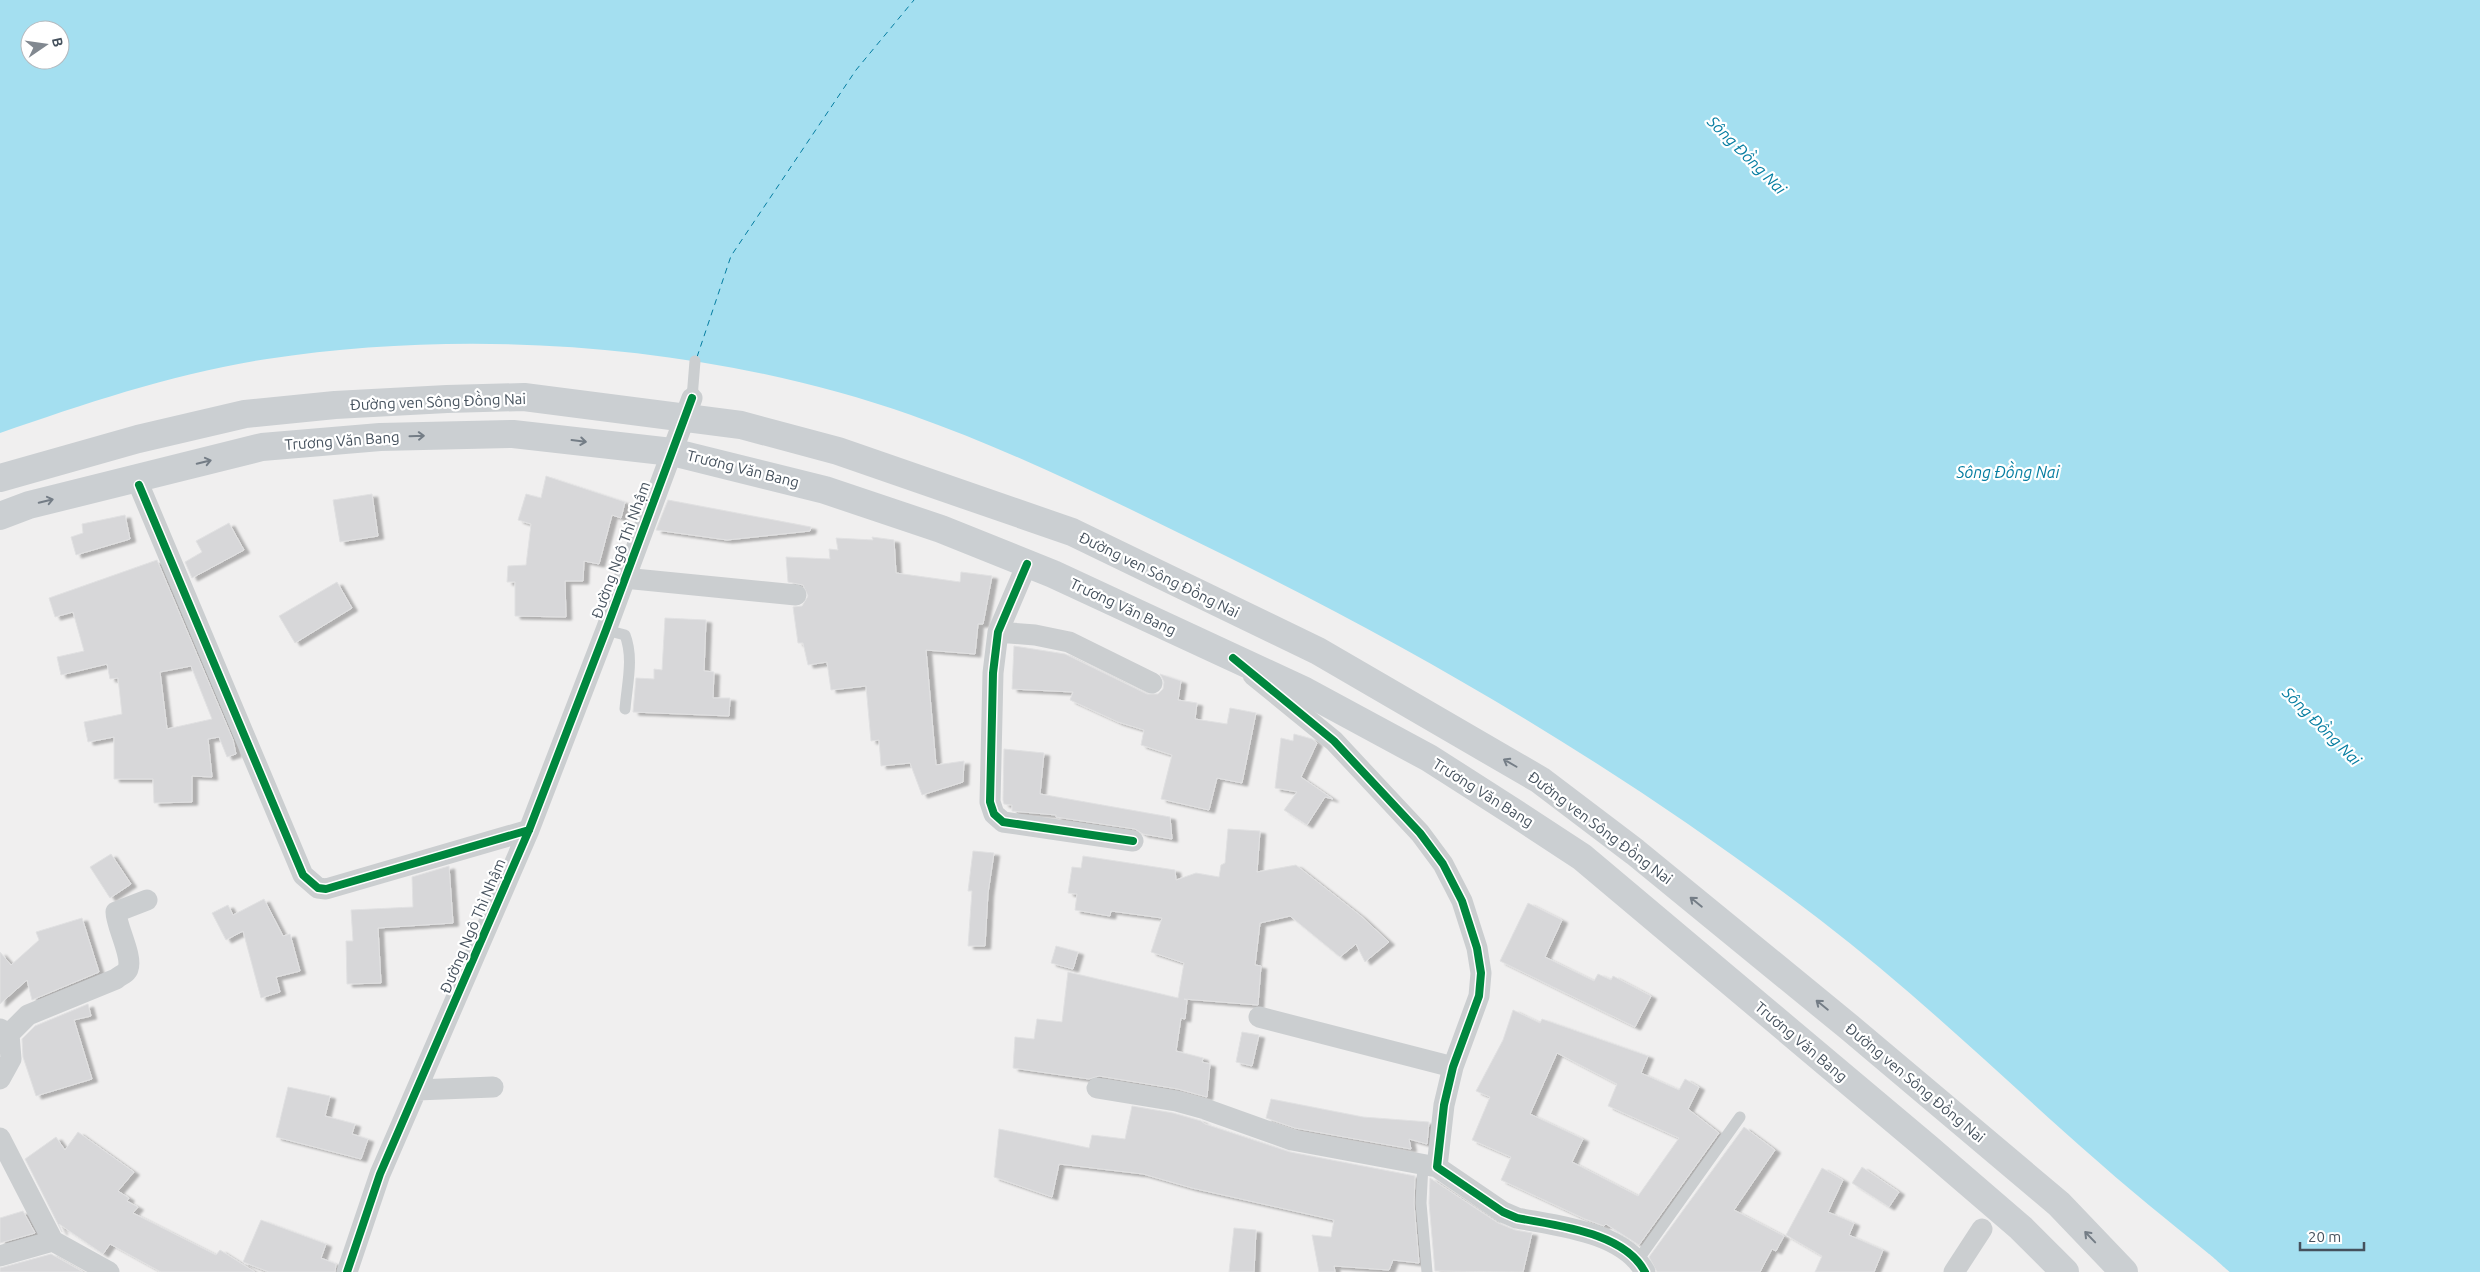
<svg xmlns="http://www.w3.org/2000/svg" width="2480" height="1272" font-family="Ubuntu,sans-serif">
	<defs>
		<filter id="shadow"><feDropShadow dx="5.5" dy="3" stdDeviation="1" flood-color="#0004"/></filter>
	</defs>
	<rect width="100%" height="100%" fill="#f0efef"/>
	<path fill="#a4dff0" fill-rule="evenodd" d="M0 0H2480V1272C2415 1272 2350 1272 2286 1272 2275 1272 2238 1272 2230 1272 2228 1271 2211 1255 2209 1254 2195 1242 2180 1231 2166 1219 2047 1123 1941 1012 1819 919 1633 777 1438 660 1228 557 1124 506 1021 454 911 415 712 345 475 327 267 359 175 373 87 403 0 433ZM30 30H60V60H30Z"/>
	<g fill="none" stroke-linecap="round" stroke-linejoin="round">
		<path stroke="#057da1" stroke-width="1" stroke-dasharray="6 5" stroke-linecap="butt" d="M697 357 731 256 856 70 914 0"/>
	</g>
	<path fill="#d7d7d9" stroke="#e1e1e2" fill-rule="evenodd" filter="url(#shadow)" d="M546 476 625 502 621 518 612 515 599 564 584 561 583 581H565L566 617 515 616V582H507L508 566 526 565 531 524 518 520 526 494 541 498Z
		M372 494 378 536 340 542 333 500Z
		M668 500 811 527 810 531 727 540 656 530Z
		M125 515 130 539 76 555 71 537 83 533 82 524Z
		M229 523 244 550 192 578 185 562 202 552 196 541Z
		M872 537 894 540 896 573 960 582 961 572 992 576 983 624H978L975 654 926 650 936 765 964 761 963 782 922 795 910 763 881 766 879 740 871 741 866 686 831 690 827 662 808 665 803 643H798L793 607 802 606 808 596 803 585 788 582 786 557 830 559 829 549 838 550 836 538 873 540Z
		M157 560 233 740 236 754 227 757 219 737 208 739 212 777 192 776V802L154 803 153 779H114V737L88 742 84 722 122 714 118 678 110 679 107 664 61 675 57 657 84 651 73 612 55 617 49 598ZM191 666 212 719 167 729 160 672Z
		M337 582 352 608 295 643 279 616Z
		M665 618 706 620 704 671 714 672 713 698H730L729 716 633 712 636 678 654 679V669L662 670Z
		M1014 646 1065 654 1147 694H1158L1163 689 1164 682 1160 674 1181 681 1178 700 1197 703 1195 719 1227 724 1230 708 1256 713 1242 783 1217 778 1209 810 1161 799 1172 755 1141 745 1144 730 1118 722 1070 700 1073 692 1012 689Z
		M1294 734 1312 739 1317 743 1301 777 1333 799 1325 797 1307 825 1284 810 1297 792 1275 788 1281 738 1293 741Z
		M1004 749 1044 753 1040 794 1170 817 1172 839 1143 834 1135 829 1056 817V815L1012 811V805L1004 804 1003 800Z
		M1228 829 1260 831 1257 872 1296 865 1361 916 1389 942 1365 962 1356 944 1340 957 1290 916 1260 923 1255 965 1261 966 1258 1005 1184 999 1187 1000 1185 1019 1181 1018 1176 1051 1203 1058 1202 1062 1210 1064 1207 1097 1178 1089 1099 1076 1089 1079 1013 1068 1015 1037 1034 1039 1037 1019 1062 1022 1068 972 1178 998 1184 963 1151 952 1162 918 1111 911 1110 916 1075 910 1077 894 1068 893 1072 867 1081 868 1083 856 1175 870 1176 880 1196 873 1219 877 1221 865 1225 863Z
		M973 851 994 853 988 893 985 946H968L972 891H968Z
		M111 854 131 884 110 898 90 867Z
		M449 866 453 923 378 928 381 983 347 984 346 941H353L351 910 413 907 412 877Z
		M264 899 283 936 290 934 300 971 276 977 280 992 261 998 243 931 226 940 212 913 228 905 233 915Z
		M1528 903 1562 920 1545 957 1594 981 1598 974 1611 980 1613 976 1651 996 1635 1027 1500 961Z
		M82 918 99 972 32 1000 27 980 0 1004V952L11 965 39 940 36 932Z
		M1056 946 1078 952 1073 969 1051 963Z
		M88 1004 91 1016 74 1020 92 1079 36 1096 23 1057 22 1039 35 1026Z
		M1513 1010 1540 1023 1542 1019 1648 1056 1641 1073 1679 1090 1685 1079 1699 1087 1688 1109 1719 1133 1639 1245 1606 1224 1604 1226 1585 1219 1501 1180 1511 1157 1472 1140 1490 1097 1476 1091 1503 1040ZM1557 1053 1617 1084 1608 1106 1679 1138 1638 1196 1572 1162 1583 1139 1530 1114Z
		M1242 1032 1259 1035 1252 1066 1236 1062Z
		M288 1087 330 1096 325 1116 355 1124 352 1134 368 1139 361 1159 276 1137Z
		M1271 1099 1363 1117 1429 1122 1427 1144 1409 1139 1411 1149 1295 1128 1266 1118Z
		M1132 1106 1173 1113 1201 1121 1205 1124 1290 1152 1415 1176 1414 1204 1419 1263 1393 1260 1389 1270 1334 1266 1335 1272H1319L1312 1235 1331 1237 1334 1220 1192 1188 1143 1174 1059 1164 1052 1197 994 1177 999 1129 1089 1148 1092 1135 1125 1139Z
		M1744 1127 1775 1150 1734 1210 1784 1236 1776 1251 1772 1249 1760 1272H1657L1649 1257Z
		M78 1132 134 1172 118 1191 129 1198 127 1201 138 1207 133 1213 216 1255 220 1250 255 1272H161L110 1244 103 1254 59 1224 62 1232 25 1159 56 1137 65 1150Z
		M1862 1167 1899 1192 1889 1207 1852 1183Z
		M1822 1168 1843 1180 1828 1212 1854 1223 1849 1235 1883 1250 1874 1272H1815L1822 1256 1786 1235Z
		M1430 1178 1498 1223 1515 1230 1532 1233 1523 1272 1435 1271 1429 1203Z
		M23 1211 35 1233 0 1243V1218Z
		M261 1220 326 1244 321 1258 336 1264 335 1272H269L243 1262Z
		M1234 1228 1256 1230 1254 1272H1229Z
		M51 1254 83 1272H0V1268Z"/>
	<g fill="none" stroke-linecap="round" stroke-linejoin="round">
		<path stroke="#cbced0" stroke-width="11" d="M692 398 695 361
			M606 630 625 635C634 658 627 684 625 709
			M1423 1164 1421 1203 1427 1272
			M1638 1260 1740 1117"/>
		<path stroke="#cbced0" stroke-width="21" d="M139 485 303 875 318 888 326 889 529 830
			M1027 564 998 632 993 673 990 802 994 814 1003 822 1133 841
			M624 578 796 595
			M998 632 1035 635 1069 642 1152 683
			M1253 675 1334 741 1420 833 1443 864 1462 901 1477 948 1481 973 1479 996 1453 1067 1444 1105 1437 1167 1503 1212 1517 1218C1558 1226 1624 1232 1645 1272
			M1259 1017 1453 1067
			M0 1029 9 1034 11 1059 0 1079
			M9 1034 28 1015 116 979C119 976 127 973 128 969 133 956 116 926 116 912L147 900
			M1097 1088 1176 1101 1205 1109 1292 1140 1437 1167
			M417 1090 493 1087
			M0 1138 53 1241 109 1272
			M0 1256 53 1241
			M347 1272 380 1174 529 830 606 630 692 398
			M1954 1272 1982 1229"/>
		<path stroke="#cbcfd2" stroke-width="28" d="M0 478 138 439 245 414 335 405 447 399 524 397 741 425 838 451 1072 532 1318 651 1540 780 1635 852 1849 1027 2059 1204 2124 1272
			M0 516 29 505 262 447 380 437 513 434 672 452 825 490 941 529 1053 574 1305 691 1429 758 1515 813 1582 857 1928 1148 2021 1228 2065 1272"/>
		<g stroke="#fff" stroke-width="11">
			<path id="cycleway" d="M139 485 303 875 318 888 326 889 529 830
				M1027 564 998 632 993 673 990 802 994 814 1003 822 1133 841
				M1233 658 1334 741 1420 833 1443 864 1462 901 1477 948 1481 973 1479 996 1453 1067 1444 1105 1437 1167 1503 1212 1517 1218C1558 1226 1624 1232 1645 1272
				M347 1272 380 1174 529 830 606 630 692 398"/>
		</g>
		<use href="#cycleway" stroke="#00873e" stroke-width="8"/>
	</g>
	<defs><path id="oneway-shaft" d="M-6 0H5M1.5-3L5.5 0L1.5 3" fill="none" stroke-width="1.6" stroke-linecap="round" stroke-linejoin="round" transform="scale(1.25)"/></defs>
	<g stroke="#747d86">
		<use href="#oneway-shaft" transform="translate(417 436) rotate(-2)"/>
		<use href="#oneway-shaft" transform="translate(579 441) rotate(7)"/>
		<use href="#oneway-shaft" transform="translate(204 462) rotate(-14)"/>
		<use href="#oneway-shaft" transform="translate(46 501) rotate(-14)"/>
		<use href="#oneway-shaft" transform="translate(1510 763) rotate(-150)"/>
		<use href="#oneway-shaft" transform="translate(1696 902) rotate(-141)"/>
		<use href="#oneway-shaft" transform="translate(1822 1005) rotate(-141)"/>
		<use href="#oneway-shaft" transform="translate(2090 1237) rotate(-134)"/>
	</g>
	<g text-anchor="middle" stroke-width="4.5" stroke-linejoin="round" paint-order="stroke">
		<g font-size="15" fill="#45515d" stroke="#fff">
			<text transform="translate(438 402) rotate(-2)" y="5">Đường ven Sông Đồng Nai</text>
			<text transform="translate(342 441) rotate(-4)" y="5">Trương Văn Bang</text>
			<text transform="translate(743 469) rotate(14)" y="5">Trương Văn Bang</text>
			<text transform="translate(621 550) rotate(-70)" y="5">Đường Ngô Thì Nhậm</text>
			<text transform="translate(1159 575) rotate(26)" y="5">Đường ven Sông Đồng Nai</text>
			<text transform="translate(1123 607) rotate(25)" y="5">Trương Văn Bang</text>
			<text transform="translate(1483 793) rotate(32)" y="5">Trương Văn Bang</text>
			<text transform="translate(1600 828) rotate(37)" y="5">Đường ven Sông Đồng Nai</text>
			<text transform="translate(473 926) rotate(-67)" y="5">Đường Ngô Thì Nhậm</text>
			<text transform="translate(1801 1042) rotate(40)" y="5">Trương Văn Bang</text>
			<text transform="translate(1915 1083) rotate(40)" y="5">Đường ven Sông Đồng Nai</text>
		</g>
		<g font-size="16" font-style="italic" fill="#057da1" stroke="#fff">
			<text transform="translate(1747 155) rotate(45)" y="6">Sông Đồng Nai</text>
			<text x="2008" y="478">Sông Đồng Nai</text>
			<text transform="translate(2322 726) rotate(45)" y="6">Sông Đồng Nai</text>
		</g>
	</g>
	<g transform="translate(45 45) rotate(77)"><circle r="24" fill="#ffffff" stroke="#b5b9be"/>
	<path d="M0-4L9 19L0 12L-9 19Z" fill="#818890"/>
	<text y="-8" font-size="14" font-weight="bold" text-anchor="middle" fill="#45515d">B</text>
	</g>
	<path d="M2300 1242v8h64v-8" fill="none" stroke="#45515d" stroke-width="2.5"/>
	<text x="2308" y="1242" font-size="15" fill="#45515d" stroke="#ffffff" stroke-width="4" paint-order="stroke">20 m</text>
</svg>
